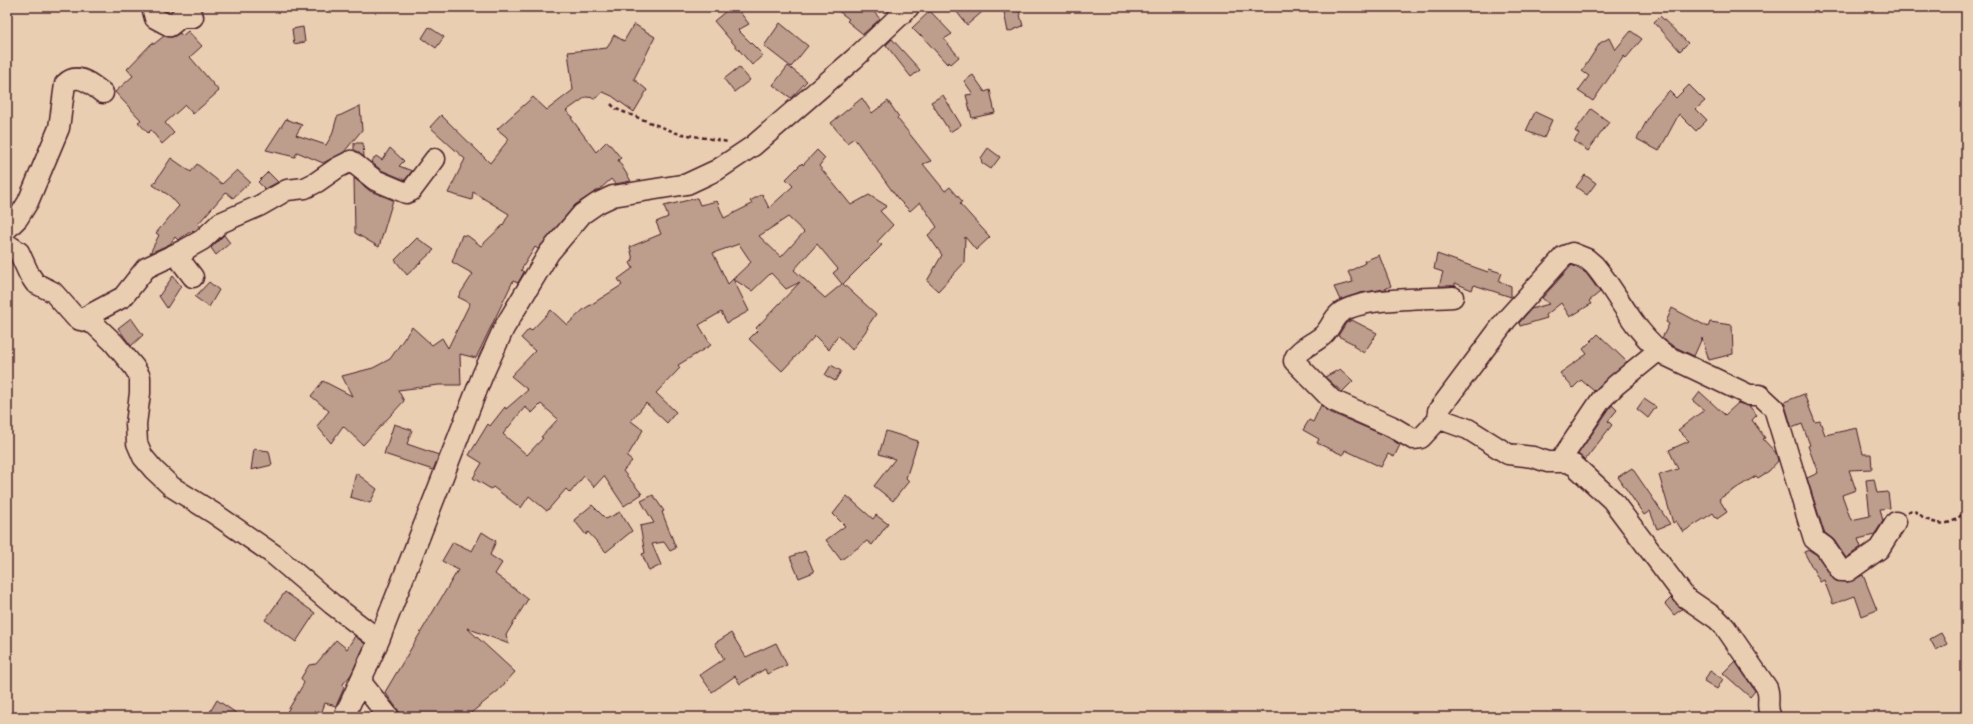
<svg xmlns="http://www.w3.org/2000/svg" width="1973" height="724" font-family="Sriracha,sans-serif">
	<rect width="100%" height="100%" fill="#eaceb1"/>
	<filter id="ink" filterUnits="userSpaceOnUse"><feTurbulence type="fractalNoise" baseFrequency=".025" numOctaves="2"/><feDisplacementMap in="SourceGraphic" scale="8" xChannelSelector="R" yChannelSelector="G"/><feConvolveMatrix kernelMatrix="1 2 1 2 8 2 1 2 1" color-interpolation-filters="sRGB"/></filter>
	<g filter="url(#ink)">
		<path fill="#bd9d8c" stroke="#4a1f2b" fill-rule="evenodd" d="M731 7H736L749 24 738 30 763 55 752 65 714 21Z
			M833 7H870L880 19 863 34 847 21 849 19Z
			M953 7H988L967 25Z
			M1003 7H1018L1023 26 1008 32Z
			M930 11 952 34 944 39 959 57 951 64 949 62 947 64 921 35 920 36 912 28Z
			M1660 16 1688 43 1680 51 1654 22Z
			M780 23 808 46 791 67 764 46Z
			M634 24 655 37 634 79 647 90 634 112 612 96 603 92 596 98 586 97 566 111 573 117 571 118 596 152 607 141 621 158 618 160 631 181 615 184 611 179 600 189 575 205 538 249 535 247 521 270 524 272 518 283 513 281 476 358 460 354 461 385H439L398 390 404 401 363 445 343 426 331 443 317 426 329 411 311 396 323 381 352 396 342 376 373 368 390 359 412 327 432 345 442 338 448 348 470 303 458 297 473 274 452 262 462 235 468 236 481 246 503 225 509 214 473 192 472 200 448 193 465 159 430 127 441 115 490 163 509 139 497 129 533 97 547 110 573 90 568 52 607 48 614 35 624 41Z
			M303 27 305 42 294 44 292 29Z
			M429 27 444 37 436 48 422 38Z
			M188 31 202 46 190 57 219 91 193 114 185 105 165 123 174 133 162 144 151 130 148 133 138 122 141 120 115 92 133 76 127 69 152 43 154 44 164 36 172 37 180 33 182 36Z
			M1631 31 1642 39 1626 58 1624 56 1593 101 1578 91 1589 76 1582 71 1600 43 1609 38 1615 50Z
			M892 39 920 70 911 77 886 45Z
			M788 66 807 81 791 98 773 85Z
			M739 67 750 80 734 92 724 79Z
			M973 75 985 92 990 90 995 113 972 118 966 95 973 94 964 81Z
			M1689 85 1705 101 1696 109 1707 120 1696 131 1679 114 1659 151 1637 139 1654 107 1669 91 1676 98Z
			M943 95 961 125 950 132 931 102Z
			M862 98 872 113 888 101 899 117 897 118 931 161 923 164 945 191 950 187 962 201 960 204 990 237 976 250 965 237 964 263 938 291 927 281 942 255 928 235 937 227 920 202 910 211 898 199 854 138 847 143 831 123Z
			M360 106 362 130 344 152 323 163 297 152 295 157 266 150 286 119 302 125 296 135 326 145 332 135 337 117Z
			M1591 109 1609 122 1588 151 1574 141 1579 134 1575 131Z
			M1535 112 1552 120 1544 138 1526 131Z
			M354 143H363L364 157 354 150Z
			M390 148 404 161 399 166 412 171 405 180 381 170 371 162 376 156 382 160Z
			M988 148 1000 157 991 169 982 163 981 158Z
			M817 150 825 158 819 166 851 205 869 195 887 206 880 211 893 225 877 242 882 245 843 284 876 314 867 327 868 328 852 350 838 335 829 350 815 336 782 371 749 339 758 330 756 328 800 282 786 289 771 273 752 291 733 279 751 262 739 244 713 253 728 284 733 279 749 311 727 323 721 312 699 325 711 345 678 365 680 368 656 393 676 412 667 423 646 403 631 421 643 430 627 457 632 461 623 471 642 494 624 506 604 476 594 487 584 476 570 493 566 489 547 511 529 496 521 508 493 487 491 489 473 478 482 463 469 455 488 424 490 426 505 407 506 409 528 390 511 376 535 351 521 338 529 329 531 331 551 310 567 325 584 309 622 285 618 279 633 268 630 263 633 260 630 247 661 234 656 222 668 217 664 206 697 198 700 205 717 201 724 218 752 204 750 201 762 194 769 208 793 186 786 179 802 163 803 165ZM788 217 804 232 781 257 759 236ZM817 244 838 269 833 273 842 284 825 298 794 270ZM541 404 558 419 541 437 543 438 527 455 503 434 525 407 532 413Z
			M171 158 191 172 197 164 222 184 237 170 250 182 233 198 226 192 198 224 200 226 195 231 190 232 178 240 175 237 170 244 150 253 159 235 156 233 179 206 170 196 153 185Z
			M268 172 278 182 265 189 258 182Z
			M1585 175 1596 183 1587 195 1576 187Z
			M354 178 370 191 393 200 379 247 355 233Z
			M224 235 230 243 216 255 211 248Z
			M417 238 434 250 407 275 395 260Z
			M1437 254 1488 272 1489 269 1502 273 1499 281 1511 286V297L1474 285 1472 290 1455 283V286H1439L1443 272 1434 269Z
			M1379 255 1391 286 1385 289 1360 293 1340 300 1334 287 1353 282 1348 272 1365 263 1364 261Z
			M1572 265 1586 273 1600 292 1589 301 1591 304 1570 317 1561 303 1546 315 1547 318 1520 326 1519 323 1531 309 1549 304 1542 298Z
			M173 276 181 286 167 308 159 296Z
			M209 282 219 290 209 307 195 297Z
			M1672 308 1708 327 1710 322 1732 325 1733 354 1709 360 1702 338 1694 356 1673 346 1662 338 1669 324 1666 322Z
			M131 318 143 335 131 346 118 328Z
			M1352 320 1377 333 1364 353 1353 346 1354 344 1338 336 1346 323Z
			M1598 334 1627 362 1594 391 1581 380 1573 388 1560 373 1587 354 1583 349Z
			M831 365 841 371 835 381 825 375Z
			M1340 369 1353 381 1342 392 1325 377Z
			M1700 392 1725 415 1738 403 1749 406 1757 415 1752 420 1765 438 1763 439 1776 453 1778 461 1769 471 1758 478 1756 476 1719 499 1727 512 1717 519 1713 513 1683 532 1676 521 1673 523 1659 475 1678 469 1669 450 1689 441 1678 430 1704 410 1693 401Z
			M1804 394 1815 422 1820 421 1825 435 1857 428 1863 454H1871L1872 469 1849 470 1856 490 1842 495 1851 520 1870 516 1866 480 1874 479 1877 493 1888 492 1890 508 1880 509 1883 521 1874 535 1858 539 1861 547 1846 558 1834 540 1824 532 1807 478 1818 473 1808 446 1810 445 1802 424 1792 428 1784 402Z
			M1644 399 1656 407 1648 418 1637 409Z
			M1321 405 1327 411 1386 436 1400 445 1394 457 1388 454 1381 467 1345 450 1343 455 1317 443 1319 439 1303 430 1309 420 1313 422Z
			M1612 405 1617 410 1608 421 1612 425 1585 460 1578 454Z
			M394 424 412 430 407 444 439 455 433 470 384 454Z
			M886 431 918 441 906 478 909 481 893 501 874 486 895 459 879 454Z
			M254 449 269 451 272 465 251 470Z
			M1632 468 1658 506 1670 524 1657 529 1650 511 1644 515 1618 477Z
			M356 473 377 489 370 503 350 497Z
			M653 495 664 511 662 512 676 548 670 551 664 542 652 544 661 565 649 571 642 554 645 553 640 526 654 523 641 501Z
			M847 496 873 519 876 515 888 524 872 545 867 541 841 560 826 540 845 526 833 514Z
			M592 505 606 519 620 512 632 531 606 552 588 532 586 535 574 520Z
			M482 532 496 541 490 555 502 563 495 574 528 599 506 635 509 644 467 628 515 672 498 691 466 717H403L385 692 458 570 442 561 453 542 472 551Z
			M1809 550 1817 555 1836 581 1848 582 1863 575 1877 610 1862 616 1855 596 1833 604 1824 580 1820 582 1804 552Z
			M805 551 814 572 799 578 790 557Z
			M285 592 315 613 296 642 265 620Z
			M1671 598 1682 609 1674 615 1665 604Z
			M731 633 746 657 776 643 787 665 767 674 765 669 740 684 735 676 712 692 700 675 724 659 715 643Z
			M1941 633 1947 644 1936 650 1930 639Z
			M355 636 365 644 351 675 343 684 344 688 336 706 325 703 320 717H284L304 683 301 678 309 665 316 664 336 640 347 649Z
			M1735 661 1755 691 1750 697 1723 673Z
			M1710 671 1723 679 1717 689 1704 681Z
			M217 700 242 717H207Z"/>
		<g fill="none" stroke-linecap="round" stroke-linejoin="round">
			<g stroke="#4a1f2b" stroke-width="23">
				<path id="minor" d="M152 7 155 18 170 26 181 17H193
					M7 229 18 218 28 202 59 128 65 84C78 71 92 85 103 93
					M7 244 19 252 29 274 35 283 53 292 76 318 94 324 113 342 134 367 140 377V393L136 424 137 443 143 457 154 470 172 487 215 514 273 554 332 604 379 640
					M193 277 180 260 186 249 202 240 220 223 259 206 287 190 305 188 317 182 337 168 351 161 375 180 406 193 411 191 435 159
					M1453 297C1425 299 1362 297 1340 313 1332 319 1330 331 1321 337 1314 343 1295 351 1294 361L1332 400 1391 426 1413 439 1421 438 1436 422 1443 420 1468 429 1508 454 1533 457 1548 462H1566L1574 465 1612 500 1685 597 1717 619 1725 627 1767 688C1771 698 1765 707 1771 717
					M80 320 123 297 146 268 186 249
					M1440 420 1438 411 1506 320 1564 256 1572 253 1587 259 1594 265C1619 294 1634 334 1667 356L1749 395H1760L1774 408 1814 539 1825 547 1841 571H1848L1879 549 1896 522
					M1560 461 1601 400 1616 385 1659 350
					M360 681 389 717
					M344 717 379 640 483 374 504 328 549 253 582 214 598 203 613 196 687 184 717 170 753 146 854 59 909 7"/>
			</g>
			<path stroke="#4a1f2b" stroke-width="2.5" stroke-dasharray="4 3" stroke-linecap="butt" d="M611 104 616 109 677 133 728 142
				M1908 512 1912 510C1917 512 1919 514 1923 517 1939 528 1957 525 1966 508"/>
			<use href="#minor" stroke="#eaceb1" stroke-width="20"/>
		</g>
	</g>
	<rect width="1973" height="724" fill="none" stroke="#eaceb1" stroke-width="24"/>
	<rect x="12" y="12" width="1949" height="700" fill="none" stroke="#4a1f2b" stroke-width="1.5" filter="url(#ink)"/>
</svg>
